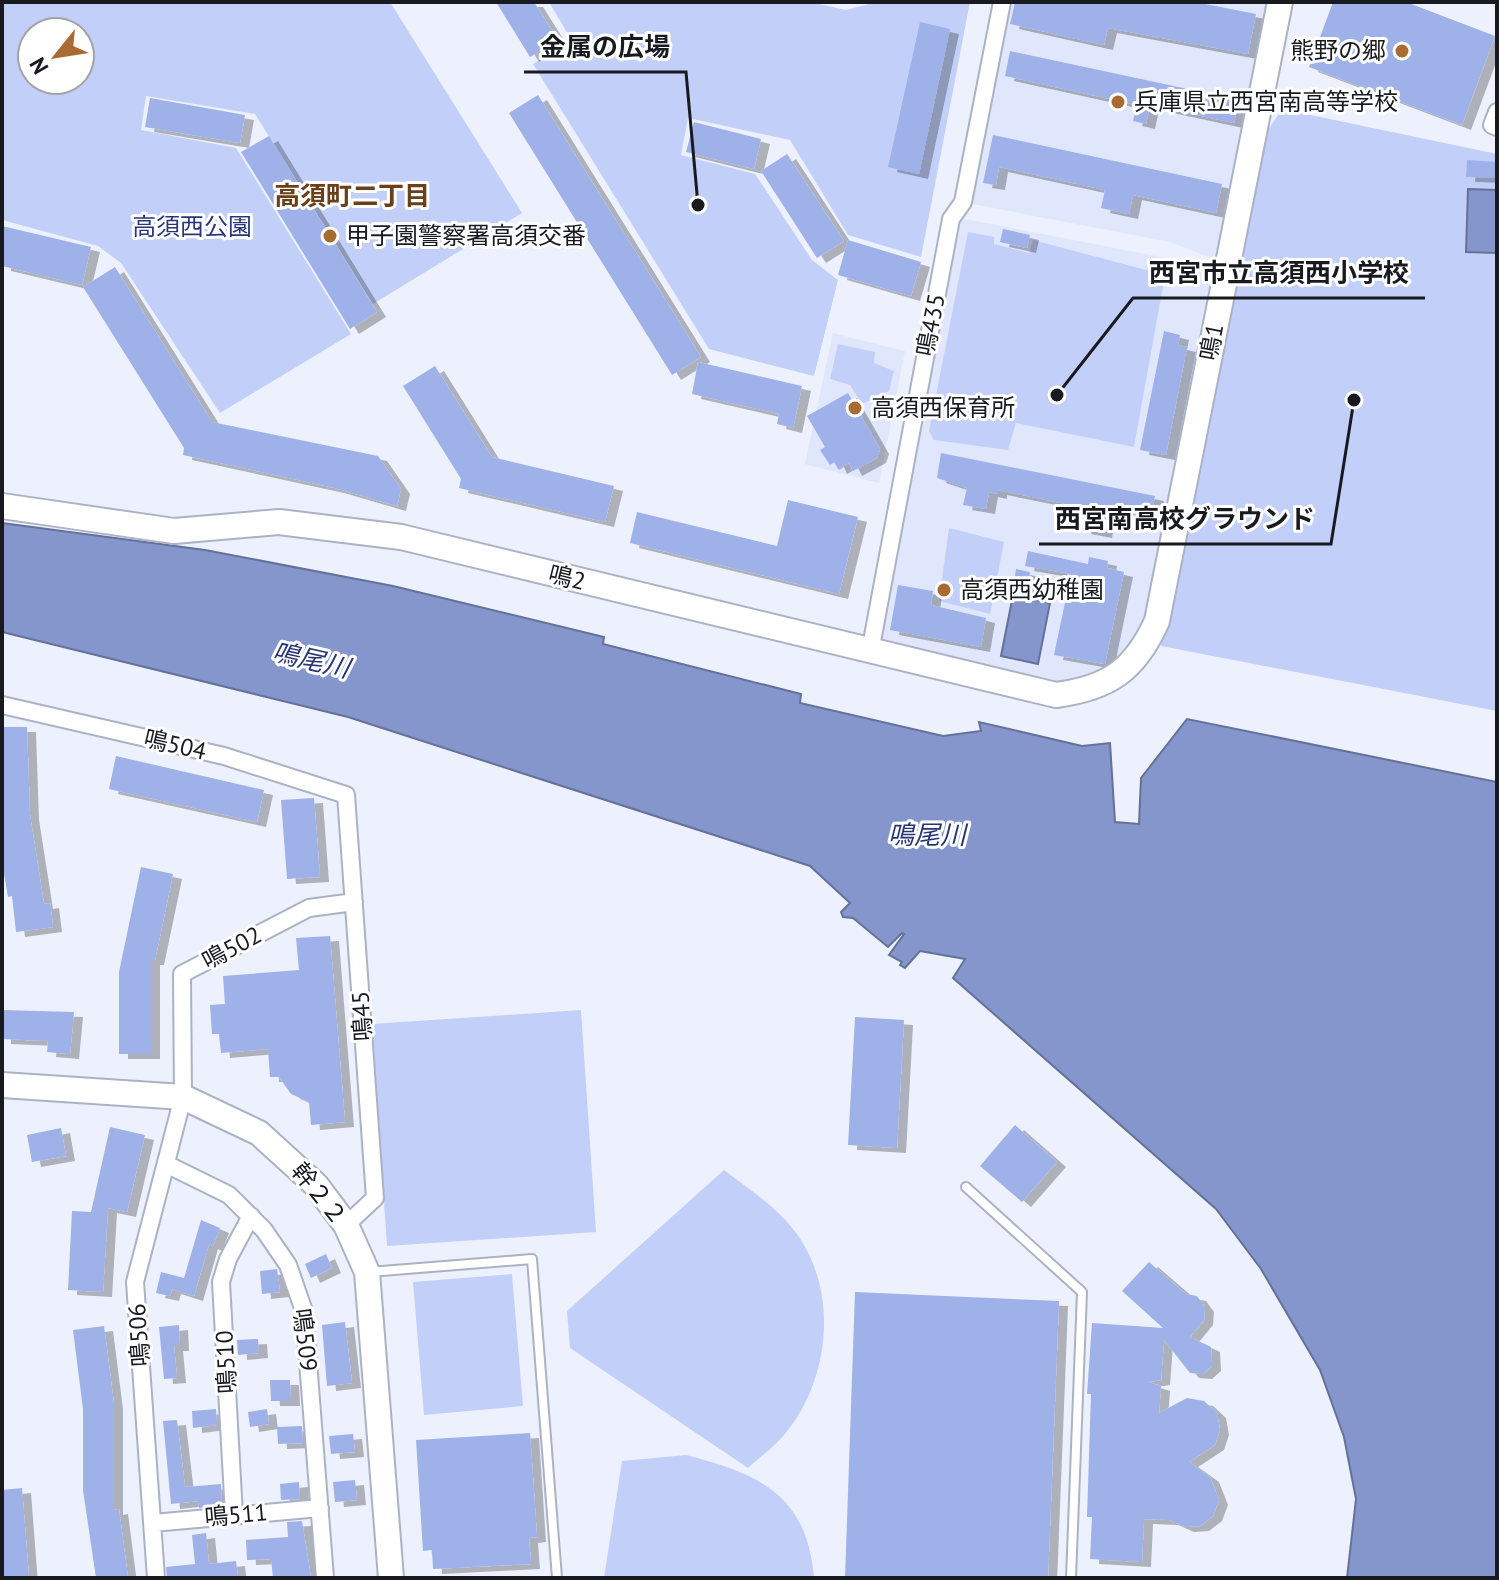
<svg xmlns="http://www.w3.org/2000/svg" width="1499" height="1580" font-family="'PT Sans','Noto Sans JP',sans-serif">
	<defs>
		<filter id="shadow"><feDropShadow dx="9" dy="5" stdDeviation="0" flood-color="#0004"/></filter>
	</defs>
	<rect width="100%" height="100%" fill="#edf1fd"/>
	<path fill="#e0e7fc" d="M1007 2H1270L1219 252 1211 258 1170 242 967 203Z
		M966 219 1166 258 1207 273 1214 283 1145 622 1128 653 1107 670 1079 682 1049 684 883 648 877 639 956 226Z
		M833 333 905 351 879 483 805 464Z"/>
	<path fill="#c2d0f9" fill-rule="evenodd" d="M2 2H390L522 213 373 304 255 114 146 96 141 130 236 148 351 334 220 413 121 263 98 246 2 220ZM80 32V80H32V32Z
		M549 2H810L846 10 877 2H970L921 257 848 235 790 140 688 118 681 155 755 174 812 260 838 280 814 376 709 349 533 64 572 41Z
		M1282 109 1497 154V711L1161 646 1266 133Z
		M968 232 994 237V244L1029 253 1033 240 1165 275 1134 447 1016 423 1008 450 934 440 929 431Z
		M838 344 875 352 874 363 894 371 889 391 862 404 850 385 830 379Z
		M949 528 1004 542 990 614 939 601Z
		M581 1010 596 1232 387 1246 372 1024Z
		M724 1170C753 1192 786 1213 804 1245 838 1304 827 1384 784 1435 774 1447 760 1457 748 1468L570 1348 567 1311Z
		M512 1274 523 1406 424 1415 413 1282Z
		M686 1455C759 1474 807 1494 814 1578H604L622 1461Z"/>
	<path fill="#8596cc" stroke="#647198" stroke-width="2" d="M1468 189 1497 190V253L1466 252Z
		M2 523 205 550 393 586 604 637 603 644 801 694 800 703 943 736 981 731 979 722 1082 746 1110 743 1115 822 1139 824 1141 778 1187 719 1497 782V1578H1347L1356 1499 1344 1437 1320 1370 1261 1269 1216 1209 953 978 965 959 920 951 905 968 900 965 902 962 889 955 904 934 902 933 888 947 853 918 843 917 841 912 850 903 810 866 348 717 2 632Z
		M1013 595 1050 603 1038 664 1001 656Z"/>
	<path fill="#9fb1e9" filter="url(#shadow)" d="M496 2H534L558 40 530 57Z
		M1015 2H1195L1256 14 1248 54 1108 28 1104 45 1010 24Z
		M1333 2H1406L1495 36 1462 125 1309 67Z
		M920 22 950 29 919 174 888 167Z
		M1010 51 1239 100 1234 123 1150 105 1146 124 1133 121 1137 105 1005 76Z
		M538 95 701 357 672 375 509 113Z
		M150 98 245 115 240 143 145 127Z
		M694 122 761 139 754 169 686 152Z
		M993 135 1222 184 1216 213 1133 195 1129 214 1101 208 1105 190 999 167 996 185 983 183Z
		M269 136 377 312 350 329 241 152Z
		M787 154 844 241 817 258 761 171Z
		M1467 160 1497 162V178L1466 177Z
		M2 226 91 247 82 285 2 266Z
		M1003 229 1030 235 1027 248 1000 242Z
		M848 240 921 262 911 296 838 275Z
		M115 267 212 422 378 456 401 489 397 506 335 488 183 455 184 448 83 287Z
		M1164 331 1180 335 1178 345 1187 347 1166 455 1140 450Z
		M698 362 802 386 793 428 777 424 779 414 692 394Z
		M435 366 492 457 614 486 605 522 459 488 461 479 403 386Z
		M848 393 880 449 877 458 853 471 849 463 838 469 835 462 830 465 820 450 825 447 807 416Z
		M941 453 1155 496 1150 520 1107 512 1103 533 1082 529 1086 508 998 490V494L989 492 986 509 963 505 967 488 937 478Z
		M788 500 858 517 839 594 630 543 637 512 777 546Z
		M1028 551 1088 564 1089 557 1108 561 1107 568 1124 572 1105 664 1054 655 1071 574 1025 566Z
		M1016 569 1030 572 1026 592 1013 589Z
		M898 585 933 591 931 605 986 618 981 647 890 630Z
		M2 727H27L30 815 44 904 50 903 53 927 16 932 12 896 8 897 2 862Z
		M116 756 264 790 257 822 109 789Z
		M314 798 320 877 287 879 281 800Z
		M141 867 173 874 155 960H151V1054H119V972Z
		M330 936 345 1122 311 1125 309 1102 291 1094 279 1077H270L268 1049 221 1053 219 1034H212L210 1005 225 1004 223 976 299 970 296 938Z
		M2 1010 74 1012 70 1054 47 1052 48 1041 2 1039Z
		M855 1017 904 1020 897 1148 848 1145Z
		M1015 1125 1057 1162 1022 1202 980 1166Z
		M110 1127 145 1135 127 1212 108 1208 103 1292 68 1290 72 1211 91 1212Z
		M61 1128 66 1156 32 1162 27 1135Z
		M201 1220 220 1228 213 1246 209 1244 194 1296 172 1289 170 1296 156 1293 161 1272 184 1278Z
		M326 1254 332 1268 311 1278 305 1264Z
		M1149 1262 1186 1294 1197 1296 1205 1307 1204 1320 1190 1337 1211 1347 1212 1366 1203 1374 1190 1373 1164 1340 1161 1380 1148 1382 1161 1386 1159 1413 1187 1398 1204 1401 1217 1413 1220 1430 1215 1445 1189 1462 1210 1477 1219 1500 1213 1516 1200 1526 1185 1527 1169 1520 1144 1519 1142 1562 1090 1559 1092 1517H1087L1091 1394H1087L1092 1323 1163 1328 1122 1291Z
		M277 1269 280 1292 262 1294 260 1271Z
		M855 1292 1059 1301 1048 1578H845Z
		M345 1322 352 1383 327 1386 322 1325Z
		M179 1325 180 1346H174L177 1378 164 1379 159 1327Z
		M104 1326 114 1404V1510L119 1509 128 1578H96L83 1490V1409L73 1330Z
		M258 1339 259 1353 238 1355 237 1340Z
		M270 1380H290L291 1401H271Z
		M216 1409 217 1425 193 1428 192 1411Z
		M267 1409 269 1424 250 1427 248 1412Z
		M177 1420 185 1487 221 1484 222 1506 199 1508 198 1501 171 1504 163 1421Z
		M302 1426 303 1443 278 1444 277 1427Z
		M530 1433 537 1537 529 1538 531 1564 433 1569 432 1550 423 1551 416 1440Z
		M353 1434 355 1452 331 1454 329 1436Z
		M355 1480 357 1500 335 1502 333 1482Z
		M299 1482 300 1499 281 1500 280 1484Z
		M22 1488 29 1578H2V1490Z
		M302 1521 311 1578H273L271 1559 247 1560 246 1540 288 1537 287 1522Z
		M206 1533 209 1564 236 1561 238 1578H167L166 1567 195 1564 192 1535Z"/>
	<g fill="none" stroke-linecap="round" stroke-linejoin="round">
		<g stroke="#abb2c4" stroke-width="12">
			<path id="lane" d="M966 1187 1082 1292 1071 1578
				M369 1272 532 1259 557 1578"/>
		</g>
		<g stroke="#abb2c4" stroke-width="20">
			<path id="street" d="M1497 112 1492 125 1497 127
				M870 652 951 219 963 202 1002 2
				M2 705 224 756 346 795 375 1198 346 1225
				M166 1164 229 1195 264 1230 288 1265 304 1311 325 1578
				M234 1515 221 1282 228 1259 251 1216
				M153 1523 320 1508
				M156 1578 135 1282 183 1097 182 974 309 908 354 902"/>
		</g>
		<g stroke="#abb2c4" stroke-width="28">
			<path id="secondary" d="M2 506 174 531 279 522 401 537 1056 695C1109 688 1135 670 1157 621L1280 2
				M2 1085 183 1097 259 1133 316 1185 346 1225 367 1272 391 1578"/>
		</g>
		<use href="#lane" stroke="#fff" stroke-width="8"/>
		<use href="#street" stroke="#fff" stroke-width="16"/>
		<use href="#secondary" stroke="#fff" stroke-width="24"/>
	</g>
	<g fill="#a96b31" stroke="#fff" stroke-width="3">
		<circle cx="1402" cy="51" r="8"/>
		<circle cx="1118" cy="102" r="8"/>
		<circle cx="330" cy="236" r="8"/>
		<circle cx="855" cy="408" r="8"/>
		<circle cx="944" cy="590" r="8"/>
	</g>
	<g text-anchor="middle" stroke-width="6" stroke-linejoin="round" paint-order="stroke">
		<g font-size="24" fill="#181a20" stroke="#fff" text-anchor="start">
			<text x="1386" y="59" text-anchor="end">熊野の郷</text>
			<text x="1134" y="110">兵庫県立西宮南高等学校</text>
			<text x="346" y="244">甲子園警察署高須交番</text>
			<text x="871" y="416">高須西保育所</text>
			<text x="960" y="598">高須西幼稚園</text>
		</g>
		<g font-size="24" fill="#293779" stroke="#fff">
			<text x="192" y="235">高須西公園</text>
		</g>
		<g font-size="24" fill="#181a20" stroke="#fff">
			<text transform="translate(931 325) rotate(-79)" y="8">鳴435</text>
			<text transform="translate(1212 342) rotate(-79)" y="8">鳴1</text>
			<text transform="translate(567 578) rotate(14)" y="8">鳴2</text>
			<text transform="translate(175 745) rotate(13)" y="8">鳴504</text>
			<text transform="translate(232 948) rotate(-28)" y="8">鳴502</text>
			<text transform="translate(362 1016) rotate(-94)" y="8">鳴45</text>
			<text transform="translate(319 1194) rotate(51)" y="8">幹２２</text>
			<text transform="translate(139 1335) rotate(-94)" y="8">鳴506</text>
			<text transform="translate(305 1340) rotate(83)" y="8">鳴509</text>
			<text transform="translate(226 1362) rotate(-93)" y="8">鳴510</text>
			<text transform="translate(236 1515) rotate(-5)" y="8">鳴511</text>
		</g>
		<g font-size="26" font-weight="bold" fill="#6b4018" stroke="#fff">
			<text x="352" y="205">高須町二丁目</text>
		</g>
		<g font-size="26" font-style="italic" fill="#273475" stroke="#fff">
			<text transform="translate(311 660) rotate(13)" y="9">鳴尾川</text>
			<text x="927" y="844">鳴尾川</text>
		</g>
	</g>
	<path fill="none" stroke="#181a20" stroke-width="3" d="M698 205L686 72H524M1057 395L1133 298H1425M1354 400L1331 544H1039"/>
	<g fill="#181a20" stroke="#fff" stroke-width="3">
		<circle cx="698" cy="205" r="8"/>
		<circle cx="1057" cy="395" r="8"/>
		<circle cx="1354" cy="400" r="8"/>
	</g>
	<g font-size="26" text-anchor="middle" font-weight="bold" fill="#181a20" stroke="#fff" stroke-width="6" stroke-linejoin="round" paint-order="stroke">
		<text x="605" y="56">金属の広場</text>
		<text x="1279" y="282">西宮市立高須西小学校</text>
		<text x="1185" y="528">西宮南高校グラウンド</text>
	</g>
	<rect width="1499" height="1580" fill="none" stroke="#181a20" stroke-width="8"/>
	<g transform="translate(56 56) rotate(240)"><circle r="38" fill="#ffffff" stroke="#a3a3a6" stroke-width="2"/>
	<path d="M0-6L14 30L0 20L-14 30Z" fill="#a96b31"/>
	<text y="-12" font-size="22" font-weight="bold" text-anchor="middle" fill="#181a20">N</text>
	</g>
</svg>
